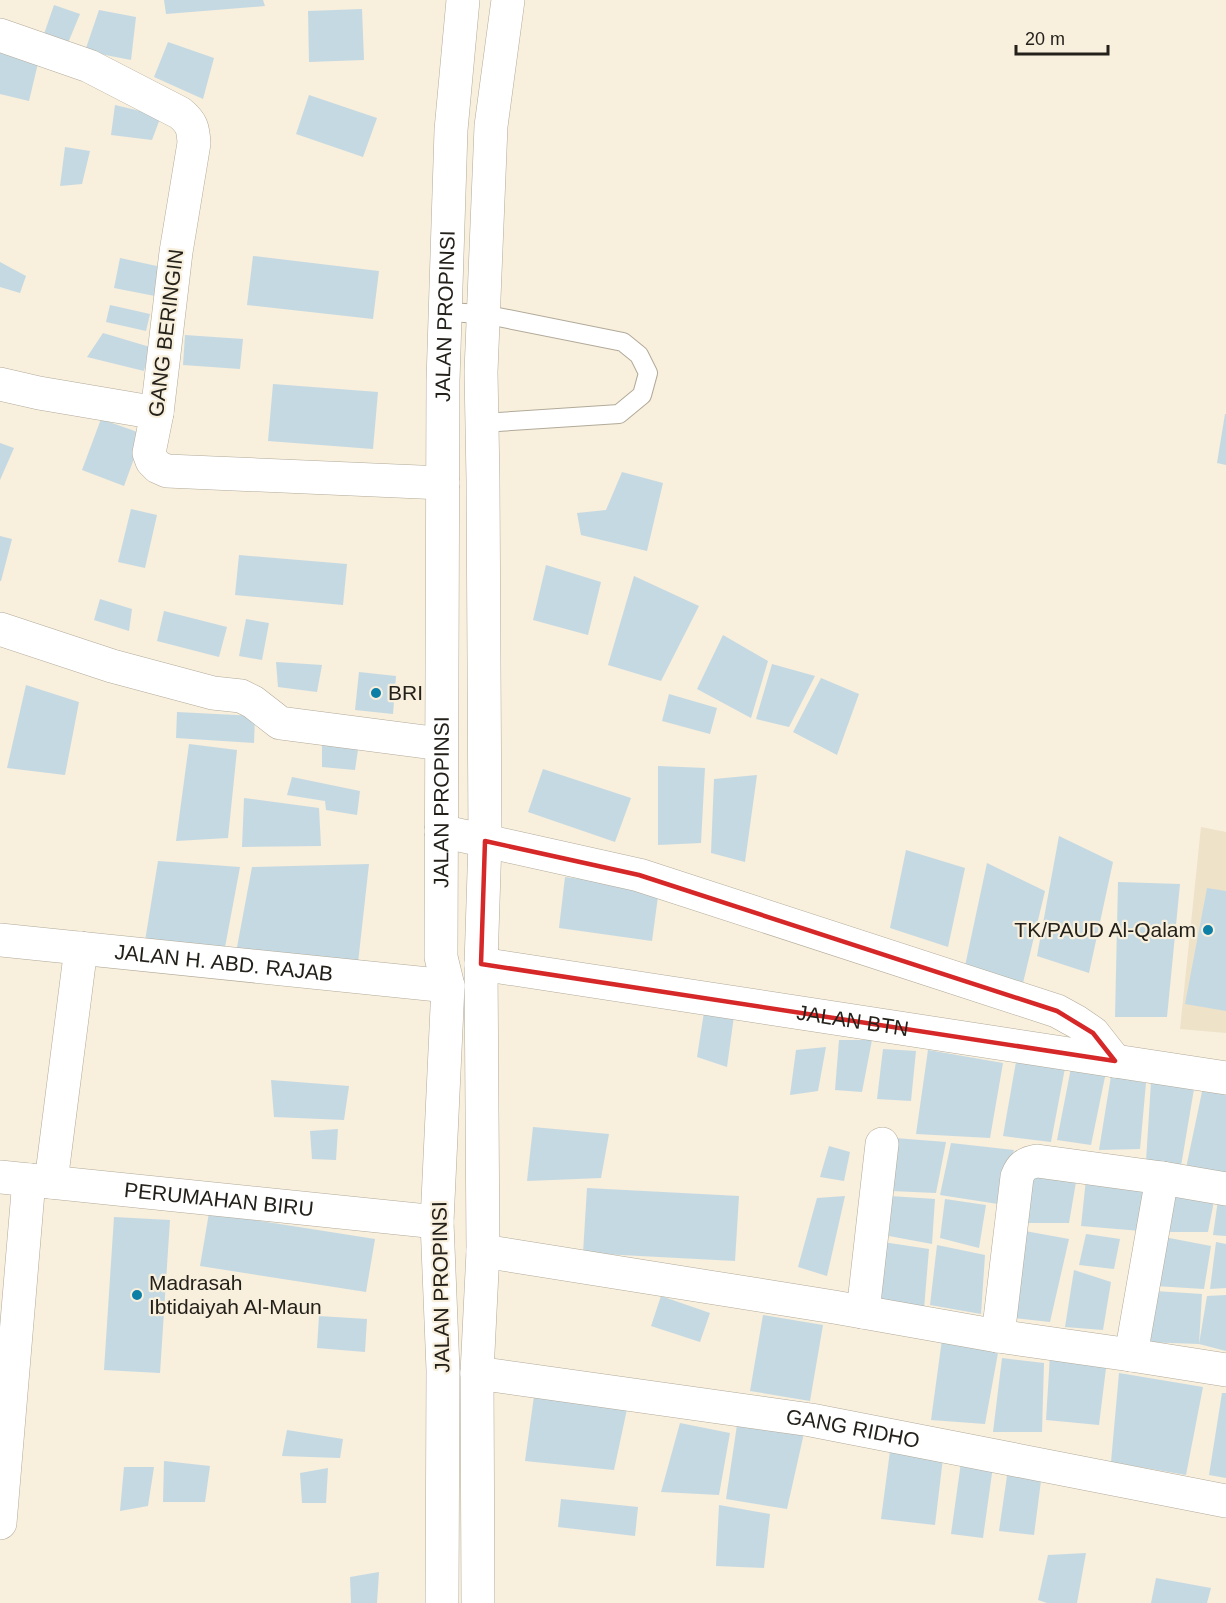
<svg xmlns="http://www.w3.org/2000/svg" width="1226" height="1603" font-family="Arial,sans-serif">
	<rect width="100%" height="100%" fill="#f8efdd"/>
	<path fill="#eee2c9" d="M1201 827 1226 832V1033L1180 1029Z"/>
	<path fill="#c5d9e3" d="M164 0H263L265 6 166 14Z
		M54 5 80 14 68 43 44 34Z
		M362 9 364 60 309 62 308 11Z
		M99 10 136 17 131 60 85 51Z
		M168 42 214 58 203 99 154 77Z
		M0 50 39 59 29 101 0 94Z
		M309 95 377 118 363 157 296 134Z
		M115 105 161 116 152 140 111 135Z
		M65 147 90 151 82 184 60 186Z
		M253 256 379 271 373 319 247 305Z
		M120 258 166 268 160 297 114 288Z
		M0 262 26 276 20 293 0 287Z
		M110 305 150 314 146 331 106 322Z
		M103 333 150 347 144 371 87 357Z
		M185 335 243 339 240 369 183 365Z
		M273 384 378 392 373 449 268 441Z
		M1225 414H1226V465L1217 463Z
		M101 419 143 434 124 486 82 470Z
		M0 443 14 448 0 480Z
		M622 472 663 483 647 551 581 535 577 513 606 510Z
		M131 509 157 515 145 568 118 562Z
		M0 536 12 539 1 581H0Z
		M239 555 347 564 343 605 235 595Z
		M546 565 601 582 588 635 533 620Z
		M634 576 699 606 661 681 608 665Z
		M100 599 132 609 129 631 94 620Z
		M164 611 227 627 219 657 157 641Z
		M246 619 269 623 262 660 239 656Z
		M723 635 768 661 751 718 697 689Z
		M276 662 322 665 317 692 278 687Z
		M772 664 815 676 789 727 756 719Z
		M359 672 396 676 393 714 355 710Z
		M821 678 859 694 837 755 793 732Z
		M26 685 79 702 65 775 7 768Z
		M669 694 717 708 710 734 662 721Z
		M177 712 255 716 254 743 176 738Z
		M322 739 359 743 355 770 322 767Z
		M189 744 237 750 228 838 176 841Z
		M658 766 705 768 701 843 658 845Z
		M543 769 631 798 615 842 528 812Z
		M757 775 745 862 711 853 714 779Z
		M292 777 360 791 357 815 326 810 325 801 287 795Z
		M244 798 319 808 321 846 242 847Z
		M1059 836 1113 862 1089 973 1037 956Z
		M906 850 965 868 948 947 890 928Z
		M158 861 240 867 223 958 145 941Z
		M987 863 1045 891 1023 983 965 966Z
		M369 864 357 972 235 958 252 867Z
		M565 877 659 889 652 941 559 928Z
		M1118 882 1180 884 1167 1017H1115Z
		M1207 888 1226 891V1011L1185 1004Z
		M704 1012 734 1016 727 1067 697 1057Z
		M839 1040H872L862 1092 835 1090Z
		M826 1047 818 1091 790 1095 796 1050Z
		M883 1049 916 1051 911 1101 877 1099Z
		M928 1050 1003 1063 990 1138 916 1134Z
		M1017 1056 1065 1068 1051 1142 1003 1136Z
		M1071 1068 1106 1072 1091 1145 1057 1140Z
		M1111 1076 1146 1083 1140 1149 1099 1150Z
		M271 1080 349 1086 344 1120 274 1117Z
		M1151 1082 1194 1089 1181 1166 1146 1161Z
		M1203 1087 1226 1090V1179L1185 1173Z
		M533 1127 609 1134 601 1178 527 1181Z
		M338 1129 336 1160 312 1159 310 1131Z
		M895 1138 946 1142 936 1193 891 1191Z
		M951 1143 1014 1150 998 1204 940 1195Z
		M829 1146 850 1152 844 1181 820 1177Z
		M1029 1175 1076 1182 1069 1223H1026Z
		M1086 1179 1150 1183 1141 1231 1081 1226Z
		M587 1188 739 1196 735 1261 583 1253Z
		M1166 1191 1214 1201 1208 1232H1159Z
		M845 1196 827 1276 798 1267 817 1198Z
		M890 1196 935 1199 932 1244 889 1236Z
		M945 1199 986 1205 979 1248 940 1238Z
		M1218 1200 1226 1202V1236L1213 1235Z
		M209 1213 375 1239 366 1292 200 1266Z
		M114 1217 170 1220 160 1373 104 1370Z
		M1025 1231 1069 1239 1050 1322 1013 1318Z
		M1086 1234 1120 1239 1114 1269 1079 1265Z
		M1164 1237 1211 1246 1204 1289 1155 1286Z
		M883 1242 929 1249 924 1309 874 1299Z
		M1216 1242 1226 1244V1288L1210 1289Z
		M937 1245 985 1255 981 1314 930 1305Z
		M1074 1270 1111 1282 1103 1330 1065 1327Z
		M1155 1291 1202 1294 1199 1344 1207 1296 1226 1295V1351L1199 1344 1144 1342Z
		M661 1296 710 1313 700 1342 651 1326Z
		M763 1315 823 1325 810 1401 750 1391Z
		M319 1316 367 1319 365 1352 317 1348Z
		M943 1332 1000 1342 985 1424 931 1420Z
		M1050 1355 1107 1360 1099 1425 1046 1420Z
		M1002 1358 1044 1363 1042 1432H993Z
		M1119 1373 1203 1387 1186 1475 1111 1462Z
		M1222 1393H1226V1478L1209 1475Z
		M534 1396 627 1409 614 1470 525 1461Z
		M680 1423 730 1433 719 1495 661 1492Z
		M737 1425 804 1433 787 1509 726 1499Z
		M287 1430 343 1439 340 1458 282 1456Z
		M890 1451 943 1458 935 1525 881 1519Z
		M962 1455 994 1459 983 1538 951 1534Z
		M164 1461 210 1466 205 1502H163Z
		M124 1467H154L148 1506 120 1511Z
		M328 1468 326 1503H302L300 1473Z
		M1008 1469 1042 1473 1034 1535 999 1531Z
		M561 1499 638 1507 635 1536 558 1527Z
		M719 1505 770 1514 764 1568 716 1566Z
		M1086 1553 1077 1603H1047L1038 1600 1048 1555Z
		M379 1572 377 1603H351L350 1577Z
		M1156 1578 1211 1588 1207 1603H1151Z"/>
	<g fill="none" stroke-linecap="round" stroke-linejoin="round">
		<g stroke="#b2aa99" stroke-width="20">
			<path id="lane" d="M446 312 483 314 623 342 639 355 648 373 642 395 619 414 482 423"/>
		</g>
		<g stroke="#b2aa99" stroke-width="34">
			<g id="street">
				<path d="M0 35 89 66 180 113C192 123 193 128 194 143L176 252 157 413 149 453 152 461 158 467 167 471 443 483"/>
				<path d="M0 384 39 393 157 413"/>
				<path d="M0 629 112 666 213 693 241 696 253 702 280 723 441 744"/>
				<path d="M441 831 639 875 1057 1011 1077 1022 1093 1033 1115 1061"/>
				<path id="s1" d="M0 940 448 986"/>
				<path id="s2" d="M481 964 1226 1078"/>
				<path id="s3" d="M0 1177 437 1222"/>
				<path d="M51 1182 81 948"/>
				<path d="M483 1251 834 1307 998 1336 1131 1355 1226 1370"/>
				<path d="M863 1312 882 1144"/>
				<path d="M998 1336 1017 1177C1021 1166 1026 1163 1037 1161L1162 1178 1226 1189"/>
				<path d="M1131 1355 1162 1178"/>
				<path id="s4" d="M477 1373 811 1420 1226 1501"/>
				<path d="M0 1523 29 1180"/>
			</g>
		</g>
		<g stroke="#b2aa99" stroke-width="34">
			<g id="highway">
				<path id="s5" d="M442 1603 443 1370 437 1222 448 986 441 957 443 381 451 130 463 0"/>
				<path d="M478 1603 477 1373 483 1251 481 964 485 841 483 480 481 372 491 126 508 0"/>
			</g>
		</g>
		<use href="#lane" stroke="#fff" stroke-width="18"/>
		<use href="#street" stroke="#fff" stroke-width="33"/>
		<use href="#highway" stroke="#fff" stroke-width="33"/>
	</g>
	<path fill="none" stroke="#d62828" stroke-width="4.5" stroke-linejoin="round" d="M485 841 639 875 1057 1011 1093 1033 1115 1061 481 964Z"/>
	<g fill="#0b7fa6" stroke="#f8efdd" stroke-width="2">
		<circle cx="376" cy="693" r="6"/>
		<circle cx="1208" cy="930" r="6"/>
		<circle cx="137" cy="1295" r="6"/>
	</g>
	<g text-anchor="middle" stroke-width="4.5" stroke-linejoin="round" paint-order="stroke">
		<g font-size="21" fill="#24211b" stroke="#f8efdd">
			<text dy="7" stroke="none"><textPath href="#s5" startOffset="1288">JALAN PROPINSI</textPath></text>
			<text transform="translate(166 333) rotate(-83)" y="7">GANG BERINGIN</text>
			<text dy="7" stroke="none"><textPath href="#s5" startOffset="802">JALAN PROPINSI</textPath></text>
			<text dy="7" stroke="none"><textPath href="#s1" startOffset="225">JALAN H. ABD. RAJAB</textPath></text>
			<text dy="7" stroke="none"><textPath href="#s2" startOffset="376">JALAN BTN</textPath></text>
			<text dy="7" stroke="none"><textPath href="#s3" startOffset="220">PERUMAHAN BIRU</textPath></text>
			<text transform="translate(441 1287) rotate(-91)" y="7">JALAN PROPINSI</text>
			<text dy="7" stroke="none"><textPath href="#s4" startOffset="380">GANG RIDHO</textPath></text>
		</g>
		<g font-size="21" fill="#24211b" stroke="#f8efdd" text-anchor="start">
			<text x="388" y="700">BRI</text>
			<text x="1196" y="937" text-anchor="end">TK/PAUD Al-Qalam</text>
			<text x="149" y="1290">Madrasah<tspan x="149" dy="24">Ibtidaiyah Al-Maun</tspan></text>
		</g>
	</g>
	<path d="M1016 45v9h92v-9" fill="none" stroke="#24211b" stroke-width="3"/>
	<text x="1025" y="45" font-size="18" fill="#24211b" stroke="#f8efdd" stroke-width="4.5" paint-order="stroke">20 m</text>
</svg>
